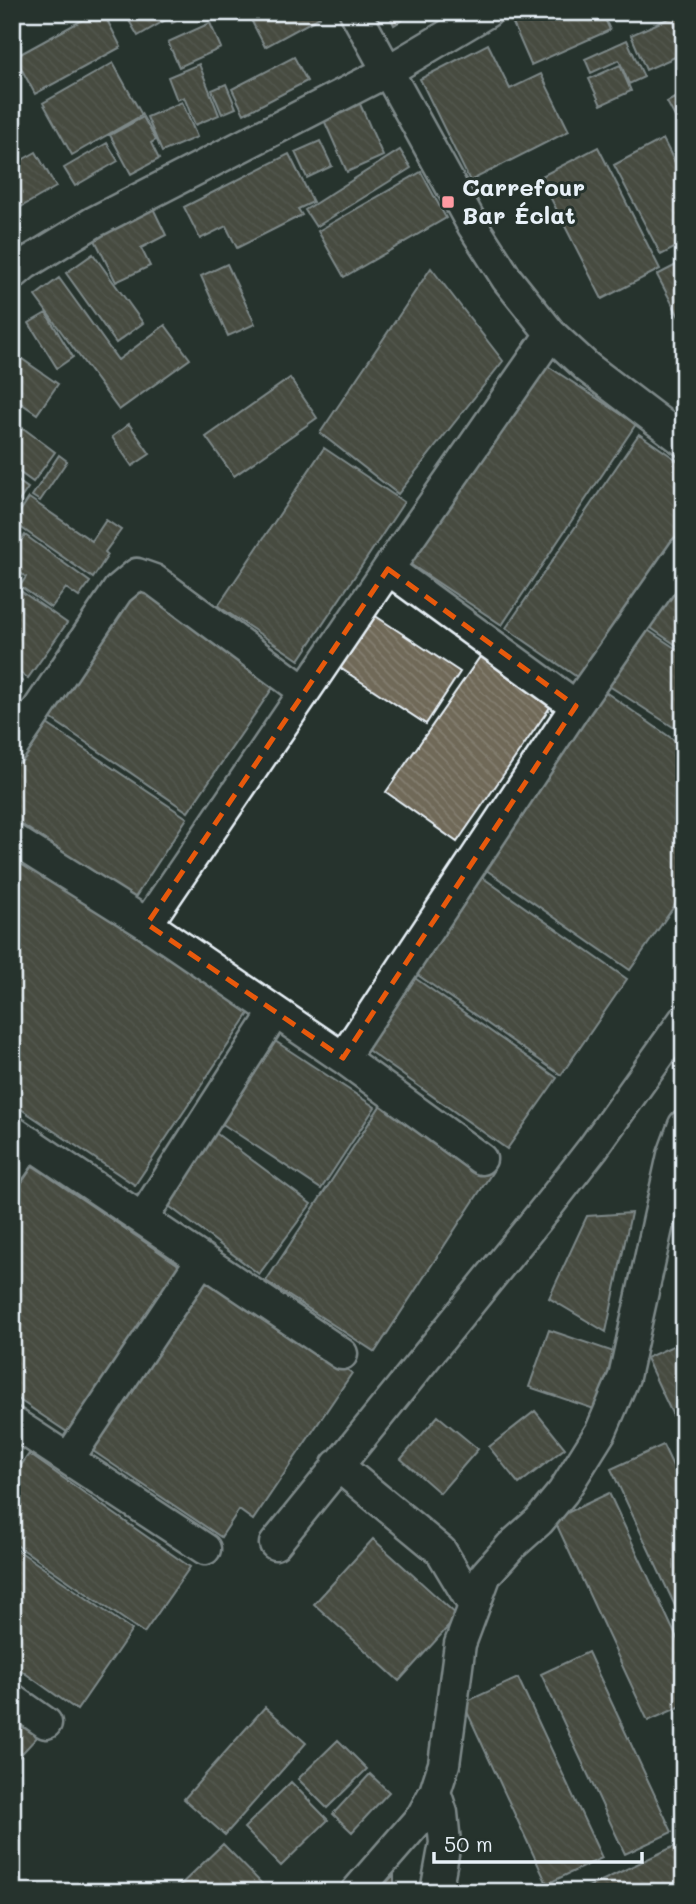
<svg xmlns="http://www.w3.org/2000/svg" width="696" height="1904" font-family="Mali,sans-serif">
	<defs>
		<pattern id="building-back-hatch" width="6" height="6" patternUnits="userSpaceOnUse" patternTransform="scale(1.75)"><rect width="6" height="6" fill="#706958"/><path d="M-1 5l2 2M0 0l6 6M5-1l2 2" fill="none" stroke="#847f71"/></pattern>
	</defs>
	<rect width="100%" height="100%" fill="#26332d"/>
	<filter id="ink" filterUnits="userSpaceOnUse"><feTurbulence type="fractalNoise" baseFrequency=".0143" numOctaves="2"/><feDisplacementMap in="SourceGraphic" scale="14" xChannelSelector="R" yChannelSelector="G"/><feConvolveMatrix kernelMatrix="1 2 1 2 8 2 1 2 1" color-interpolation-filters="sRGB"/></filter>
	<g filter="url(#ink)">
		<path fill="url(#building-back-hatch)" stroke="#e8f1f8" stroke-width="2" d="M97 12H103L121 47 35 94 15 57Z
			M124 12H166L169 18 138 36Z
			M168 12H199L172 23Z
			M247 12H318L320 17 265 47Z
			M388 12H415L394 25Z
			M508 12H602L610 30 531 65Z
			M681 13 684 20V53L646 70 631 35Z
			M210 23 221 48 179 67 168 42Z
			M627 40 644 77 629 84 619 60 591 73 585 59Z
			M488 44 510 89 541 74 569 131 470 181 420 79Z
			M294 57 307 81 244 114 232 89Z
			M113 63 142 115 72 155 43 103Z
			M199 64 219 115 195 125 184 97 177 100 168 77Z
			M620 65 631 91 601 105 589 79Z
			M226 84 236 108 222 114 212 90Z
			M684 93V127L681 128 667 102Z
			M356 95 383 156 347 172 320 111Z
			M182 102 197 137 162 152 147 117Z
			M143 117 156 140 151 143 159 159 131 174 110 135Z
			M663 139 684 180V243L661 255 614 165Z
			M320 141 332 166 307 178 295 152Z
			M107 143 118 161 75 186 64 168Z
			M598 147 660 269 602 299 540 177Z
			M400 150 411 168 316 227 305 210Z
			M36 152 56 187 12 212V159L15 164Z
			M289 154 313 202 298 209 302 215 237 248 226 226 200 239 184 207Z
			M421 172 446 218 344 277 318 231Z
			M151 204 166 235 141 248 150 266 116 282 92 234Z
			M93 254 143 323 116 343 66 273Z
			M684 261V326L657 275Z
			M227 264 255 324 228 336 201 276Z
			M431 268 503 361 398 494 320 433Z
			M431 268 503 361 398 494 320 433Z
			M59 278 118 360 165 325 190 359 119 410 35 296Z
			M46 313 73 357 57 368 29 323Z
			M12 352 58 384 37 414 12 397Z
			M540 361 636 424 502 625 407 562Z
			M290 378 317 418 234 476 206 437Z
			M129 424 150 454 132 466 112 437Z
			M23 428 55 452 33 482 12 467V443Z
			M639 434 684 465V528L580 679 506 628Z
			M324 448 404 502 299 660 218 606Z
			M59 455 67 461 40 501 32 496Z
			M12 477 28 488 17 504 12 500Z
			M29 498 92 541 106 520 121 530 105 552 108 555 93 578 13 522Z
			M12 529 21 535 12 548Z
			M25 535 90 582 79 597 66 588 51 608 20 586 26 577 12 567V553Z
			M684 568V648L682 649 645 624Z
			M131 584 276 683 188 812 43 713Z
			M12 585 67 623 28 678 12 667Z
			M371 613 460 672 426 724 337 666Z
			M640 625 684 654V734L603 682Z
			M484 651 555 700 457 842 386 792Z
			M12 674 23 682 12 698Z
			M604 691 684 747V892L630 970 482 867Z
			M604 691 684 747V892L630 970 482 867Z
			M41 720 187 818 134 899 12 818V763Z
			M41 720 187 818 134 899 12 818V763Z
			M12 853 250 1012 135 1185 12 1103Z
			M479 875 627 979 561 1075 412 971Z
			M412 976 557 1078 507 1149 362 1046Z
			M269 1037 375 1107 321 1189 215 1119Z
			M384 1100 493 1171 375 1352 266 1281Z
			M384 1100 493 1171 375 1352 266 1281Z
			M213 1131 311 1204 259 1274 161 1200Z
			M33 1166 180 1266 67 1432 12 1395V1197Z
			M631 1213 606 1332 549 1298 587 1216Z
			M207 1275 352 1373 253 1520 239 1510 221 1537 90 1449Z
			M549 1330 617 1353 597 1410 529 1387Z
			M684 1341V1439L646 1358Z
			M535 1411 565 1448 519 1484 489 1447Z
			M438 1416 478 1449 440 1493 401 1459Z
			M663 1445 684 1489V1625L611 1469Z
			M29 1454 190 1567 144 1633 12 1542V1478Z
			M609 1493 684 1653V1705L648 1721 554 1519Z
			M373 1539 458 1616 399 1681 314 1604Z
			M12 1546 132 1630 77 1710 12 1664Z
			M588 1652 672 1832 625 1854 541 1674Z
			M518 1678 602 1858 547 1884 463 1703Z
			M265 1707 306 1743 225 1835 184 1799Z
			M12 1712 41 1733 12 1764Z
			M338 1740 367 1769 327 1808 298 1779Z
			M370 1774 389 1792 352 1832 333 1814Z
			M291 1782 328 1820 281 1866 244 1828Z
			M223 1844 270 1892H173Z
			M679 1844 684 1855V1892H578Z
			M394 1875V1892H376Z"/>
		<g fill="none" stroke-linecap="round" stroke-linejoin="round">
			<g stroke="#e8f1f8" stroke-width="35">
				<path id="minor" d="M355 12 473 226 507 279 551 334 588 368 684 441
					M12 275 25 264 94 222 386 72 487 12
					M388 569 576 706
					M12 748 118 590 137 574 154 580 304 691
					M12 839 147 924 343 1058 481 1159
					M147 924 388 569 551 334
					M343 1058 576 706 684 551
					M12 1131 342 1354
					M12 1167 29 1142
					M142 1219 275 1012
					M12 1422 205 1549
					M69 1458 202 1259
					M337 1465 441 1551 474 1606
					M275 1544 551 1202 593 1148 684 1020
					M12 1699 46 1723
					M435 1792 442 1813 445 1843 436 1892
					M356 1892 422 1816 435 1792 444 1764 460 1644 486 1574 511 1546 539 1521 563 1492 601 1431 624 1377 673 1155 684 1125"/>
			</g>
			<use href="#minor" stroke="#26332d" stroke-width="30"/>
		</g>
	</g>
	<path d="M0 0H696V1904H0ZM388 569 576 706 343 1058 147 924Z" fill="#26332d" fill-opacity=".55" fill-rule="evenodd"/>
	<path fill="none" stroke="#e8590c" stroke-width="5" stroke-dasharray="14 9" stroke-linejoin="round" d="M388 569 576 706 343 1058 147 924Z"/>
	<rect fill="#ff9aa2" stroke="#26332d" stroke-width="2.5" x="441" y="195" width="14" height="14" rx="3.5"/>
	<g text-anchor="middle" stroke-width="6" stroke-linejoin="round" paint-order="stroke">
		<g font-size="24" font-weight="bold" fill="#e8f1f8" stroke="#26332d" text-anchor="start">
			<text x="462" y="196">Carrefour<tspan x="462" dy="28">Bar Éclat</tspan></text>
		</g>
	</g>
	<rect width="696" height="1904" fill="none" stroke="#26332d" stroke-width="42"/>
	<rect x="21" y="21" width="654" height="1862" fill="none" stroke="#e8f1f8" stroke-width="2.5" filter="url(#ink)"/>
	<path d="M434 1852v10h208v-10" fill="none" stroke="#e8f1f8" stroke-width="3.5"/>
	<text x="444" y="1852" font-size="21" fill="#e8f1f8" stroke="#26332d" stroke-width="5" paint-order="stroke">50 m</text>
</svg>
